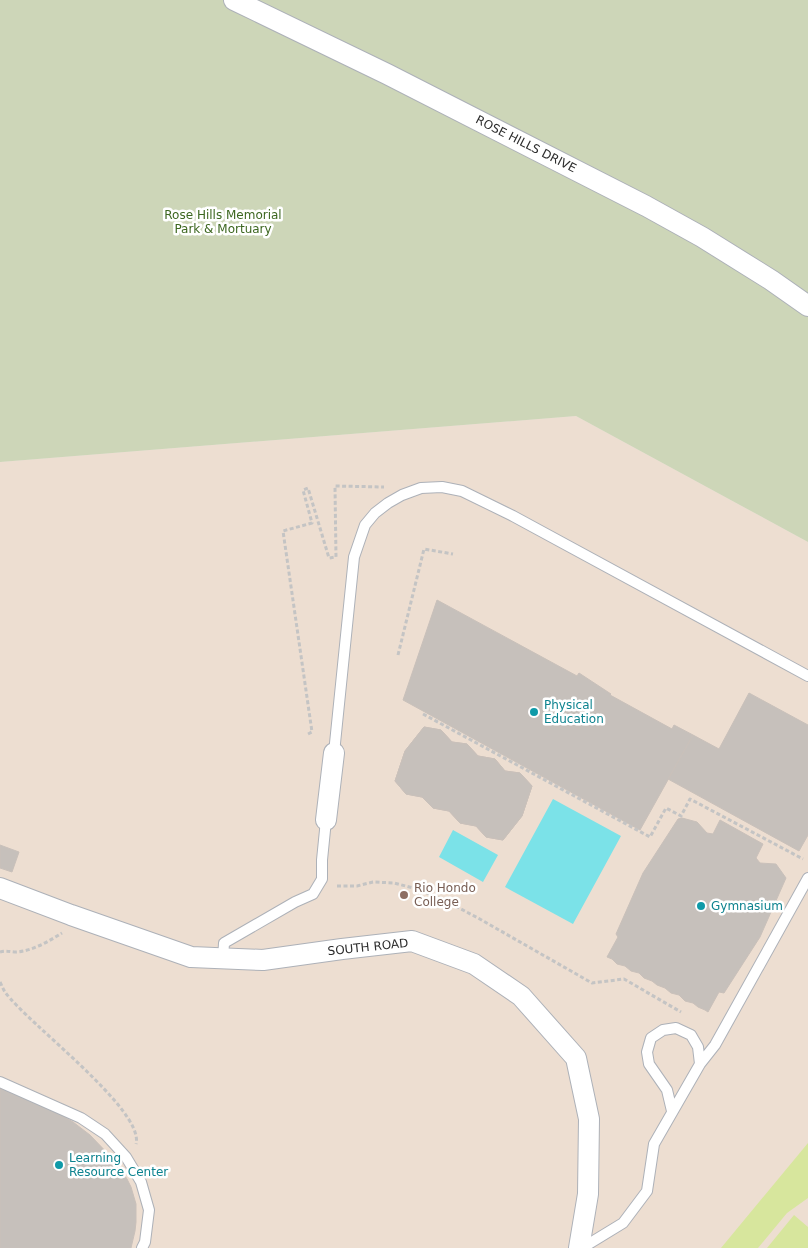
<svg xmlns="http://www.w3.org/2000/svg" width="808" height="1248" font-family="'DejaVu Sans',sans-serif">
	<rect width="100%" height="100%" fill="#ede5e0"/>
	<path fill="#edded1" d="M576 416 808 542V1248H0V462Z"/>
	<path fill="#cdd6b8" d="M0 0H808V542L576 416 0 462Z"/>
	<path fill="#d7e69d" d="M808 1143V1198L787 1213 758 1248H721Z
		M794 1215 808 1227V1248H767Z"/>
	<path fill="#7be2e8" d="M553 799 621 836 573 924 505 887Z
		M453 830 498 855 483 882 439 857Z"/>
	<path fill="#c6c0bb" stroke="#c9c0ba" d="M437 600 577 676 579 673 611 694 610 695 672 729 674 725 693 735 640 830 403 700Z
		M749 693 808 725V835L799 851 668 779 693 735 719 749Z
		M424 727 441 730 452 742 467 744 478 756 495 759 505 771 520 773 532 786 522 816 503 840 486 837 476 826 460 823 449 811 433 808 422 797 406 794 395 781 405 751Z
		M424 727 441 730 452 742 467 744 478 756 495 759 505 771 520 773 532 786 522 816 503 840 486 837 476 826 460 823 449 811 433 808 422 797 406 794 395 781 405 751Z
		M682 818 697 822 707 833 713 834 720 820 763 844 756 858 760 863 776 864 786 878 760 937 724 993 719 992 708 1012 705 1010 698 1007 693 1003 685 1001 679 995 671 993 665 988 657 985 652 981 644 978 639 973 631 971 625 966 617 964 612 959 607 957 618 937 616 934 643 873 678 819Z
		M0 845 19 852 12 872 0 868Z
		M0 1088 23 1096 54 1111 73 1122 90 1135 113 1159 127 1179 131 1187 136 1204V1222L135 1231 131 1248H0Z"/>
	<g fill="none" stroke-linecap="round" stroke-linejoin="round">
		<g stroke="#adb1b8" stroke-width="12">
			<path id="lane" d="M334 753 354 557 365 525 375 513 388 503 402 495 421 488 442 487 462 491 513 516 808 676
				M223 959 224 943 295 902 313 894 322 879V860L326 820
				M0 1082 81 1118 105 1134 126 1157 141 1182 149 1210 145 1242 142 1248
				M672 1111 667 1090 649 1064 647 1052 651 1038 663 1030 676 1028 691 1035 698 1047 700 1064
				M582 1248 623 1223 647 1191 654 1144 700 1064 715 1045 808 878"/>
		</g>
		<g stroke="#adb1b8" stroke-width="22">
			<path id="street" d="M234 0 387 74 646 206 702 237 771 280 808 306
				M326 820 334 753
				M0 888 71 915 191 957 263 960 342 949 412 941 474 964 521 996 576 1058 589 1119 588 1194 579 1248"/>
		</g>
		<path stroke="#c4c4c4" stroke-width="3" stroke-dasharray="4 2.5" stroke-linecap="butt" d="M398 655 424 549 453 554
			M423 714 650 837 666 808 681 816 690 799 803 859
			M308 734 312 732 283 531 312 523 303 490 308 488 329 558 336 557 335 486 384 487
			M337 886H357L373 882 394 883 417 889 442 899 478 918 592 983 624 979 681 1012
			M0 952C6 950 10 952 16 952 33 951 49 941 62 933
			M0 982C2 986 3 989 5 992 27 1023 145 1110 136 1144"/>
		<use href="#lane" stroke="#fff" stroke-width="10"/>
		<use href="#street" stroke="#fff" stroke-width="20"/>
	</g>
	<g fill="#0f9aa8" stroke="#fff" stroke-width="2">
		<circle cx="534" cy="712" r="5"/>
		<circle cx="701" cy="906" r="5"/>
		<circle cx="59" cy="1165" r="5"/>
	</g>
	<circle fill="#8d6e63" stroke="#fff" stroke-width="2" cx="404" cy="895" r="5"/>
	<g text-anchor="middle" stroke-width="5" stroke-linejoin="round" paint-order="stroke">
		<g font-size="12" fill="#2d2d2d" stroke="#fff">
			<text transform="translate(526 144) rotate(27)" y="4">ROSE HILLS DRIVE</text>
			<text transform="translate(368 947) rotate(-6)" y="4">SOUTH ROAD</text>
		</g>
		<g font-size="12" fill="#3d6720" stroke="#fff">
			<text x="223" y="219">Rose Hills Memorial<tspan x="223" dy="14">Park &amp; Mortuary</tspan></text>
		</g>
		<g font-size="12" fill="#0d838f" stroke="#fff" text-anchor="start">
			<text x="544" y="709">Physical<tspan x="544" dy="14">Education</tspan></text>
			<text x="711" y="910">Gymnasium</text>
			<text x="69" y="1162">Learning<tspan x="69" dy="14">Resource Center</tspan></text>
		</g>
		<g font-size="12" fill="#785e54" stroke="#fff" text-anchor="start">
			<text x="414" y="892">Rio Hondo<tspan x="414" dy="14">College</tspan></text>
		</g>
	</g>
</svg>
